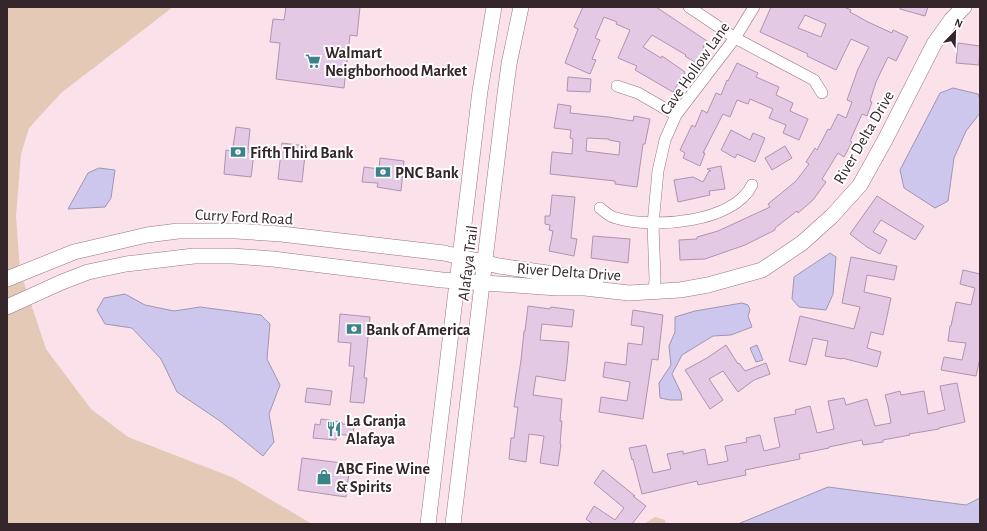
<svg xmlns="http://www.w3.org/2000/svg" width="987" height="531" font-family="'Alegreya Sans',sans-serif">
	<rect width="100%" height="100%" fill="#fae1ea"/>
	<path fill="#e3c9b6" d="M7 7H173L61 93 29 128 21 154 16 216 20 271 46 349 91 409 128 437 234 478 312 524H7Z
		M655 517 665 520 666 524H644Z"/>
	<path fill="#cec7ed" stroke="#a096b2" d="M953 88 978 94 980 99V113L966 131 954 158 948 201 935 208 904 188 900 170 940 93Z
		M99 168 115 170 111 198 105 207 68 209 88 173Z
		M830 253 836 257 833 294 826 310 799 307 792 299 794 277Z
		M125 294 145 305 174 311 200 307 261 315 270 324 267 359 280 385 269 414 274 442 263 456 220 421 177 392 161 359 132 328 105 324 97 310 104 298Z
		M742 303 748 305 750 310 748 316 752 327 731 335 713 336 682 355 672 374 681 393 682 400H670L660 398 659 383 671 365 669 346 675 332V317L695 311Z
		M757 345 763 360 756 362 750 348Z
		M828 487 966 505 980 498V524H738Z"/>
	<path fill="#e4c9e5" stroke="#ae94af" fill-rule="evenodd" d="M286 7H360L357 36 350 35 344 88 276 79 280 43 270 42 273 19 284 20Z
		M583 7H656L707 41 703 47 705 48 696 63 685 56 686 55 652 35 643 47 661 58 662 56 685 72 673 92 635 70 637 66 618 58 630 30 616 24 617 22 604 17 595 38 600 40 592 59 596 60 590 74 565 63 578 29 574 27Z
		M771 7H844L851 10 850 12 868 22 892 33 893 30 908 37 896 61 888 57 876 82 870 101 872 102 867 116 862 114 850 141 852 142 844 157 838 153 822 179 826 182 813 200 798 213 797 211 775 228V230L745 245 705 259 680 260 679 240 697 239V237L718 231 770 207 768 204 796 181 809 164 806 162 815 148 817 150 828 129 830 130 838 114 846 118 852 102 847 100 858 69 869 47 851 39 836 70 807 56 808 54 760 32ZM805 15 826 24 821 37 798 28Z
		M900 7H928L925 16 900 9Z
		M958 43 980 46 979 65 956 63Z
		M737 63 758 73 756 77 779 87 776 95 793 103 790 111 808 119 799 140 783 133 786 125 769 118 773 109 750 99 748 104 737 100 730 117 723 114 703 153H705L700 166 683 158 685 153 680 150 692 125 695 127 702 110 707 113 716 93 721 95 727 80 728 81Z
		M568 77 591 79 590 92 567 91Z
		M558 104 571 106 570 113 608 117 633 121 634 116 650 119 645 144H643L637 187 615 184V181L550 174 552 152 572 154 573 139 570 138 571 130 554 128ZM587 138 609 139V140L620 142 619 155 586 151Z
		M236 127 250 129 248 149H249V153H254L251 177 224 174 226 150 230 151 231 147H233Z
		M731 130 750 140 753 133 765 138 755 162 737 154 735 158 721 150Z
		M282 143 306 146 302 182 278 179Z
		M785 146 792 158 772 170 765 158Z
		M380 158 404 161 401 191 377 187 378 183 362 182 364 167 379 169Z
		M721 166 725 189 709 191 710 195 678 202 674 180 693 177 703 182 709 171H711L707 169Z
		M552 195 575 197 571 238 577 239 574 256 549 251 553 231 549 230 550 225 545 224V216H550Z
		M877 196 924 226 915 240 881 220 873 232 887 240 880 254 867 247 850 234Z
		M593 236 630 239 628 263 591 258Z
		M851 257 897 266 894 280 867 275 864 292 891 298 883 335 871 332 867 348 881 352 877 367 842 358V359L825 356 828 341 813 338 806 365 789 361 800 316 854 329 860 307 842 303Z
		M963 270 980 274V358L976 376 941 370 944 357 962 360 966 343 948 341 950 326H951L956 302 971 305 973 296 975 288 960 284Z
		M528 306 550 309 551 307 574 310 572 327 542 324 540 340 569 342 567 364 565 381 536 376 533 395 562 399 560 421H562L560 444H561L558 466 540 463 544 436 529 434 526 462 509 459 511 438H514L518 407H514L521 360 524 331H525Z
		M633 310 663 315 658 360 652 359 643 419 599 412 601 397 627 401 630 382 603 377 605 362 626 365 628 343 642 345 644 327 631 325Z
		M340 314 370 317 364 378H367L364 403 350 402 354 366H349L351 343 338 342Z
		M726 345 738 364 739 363 745 371 766 363 770 374 754 380 738 392 723 371 709 379 723 400 710 409 685 370 707 358Z
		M957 383 965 422 939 428V429L909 434 910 435 883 440V442L863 445 862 440 829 447V448L799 454 800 459 745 470 746 475 698 485 697 481 642 494 633 459 632 460 629 448 646 445 653 473 671 469 667 454 683 451V454L705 449 708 465 728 461 725 446 747 442 746 438 760 435 764 451 780 447 774 418 796 414 795 410 810 406 817 433 834 429 828 401 844 398 846 405 867 399 875 426 891 423 888 406 885 395 900 391 901 395 924 391 928 414 945 410 940 386Z
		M307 388 332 391 330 405 305 402Z
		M321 419 342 422V424L354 425 353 436 337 434 336 440 313 438 315 424 320 425Z
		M302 458 350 464 346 497 298 490Z
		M603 470 635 496H633L646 506 632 524H593L586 519 594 506 615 520 624 508 594 483Z"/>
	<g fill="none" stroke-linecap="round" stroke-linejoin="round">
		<g stroke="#9a7582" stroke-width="12">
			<path id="street" d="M689 7 735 38 814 80 822 93
				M617 86 638 93 676 115
				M600 208C605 212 610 217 616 218 652 229 734 223 752 185
				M654 291 655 279 653 224 658 171 665 140 676 115 735 38 754 7"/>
		</g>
		<g stroke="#9a7582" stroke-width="16">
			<path id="secondary" d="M7 279 74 252 147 235 178 231H236L281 234 444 253 499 266 596 280
				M7 307 62 282 88 272 126 264 194 256H233L273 259 442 280 557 288H585L629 293 680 290 708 285 762 270 802 243 832 216 860 185 885 140 934 44 951 20 964 7
				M428 524 480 91 494 7
				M453 524 505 94 509 64 521 7"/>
		</g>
		<use href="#street" stroke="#fff" stroke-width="11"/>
		<use href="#secondary" stroke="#fff" stroke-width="15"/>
	</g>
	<defs>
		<g id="supermarket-bare" transform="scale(1.2)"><path d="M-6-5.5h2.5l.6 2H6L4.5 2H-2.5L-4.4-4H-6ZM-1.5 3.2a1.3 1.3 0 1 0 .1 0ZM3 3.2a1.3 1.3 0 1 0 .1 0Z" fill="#3b8388" stroke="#fff" stroke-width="2.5" paint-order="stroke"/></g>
		<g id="bank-bare" transform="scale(1.2)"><path d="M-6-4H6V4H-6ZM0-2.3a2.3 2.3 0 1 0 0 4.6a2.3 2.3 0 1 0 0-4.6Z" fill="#3b8388" stroke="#fff" stroke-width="2.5" paint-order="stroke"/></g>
		<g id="restaurant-bare" transform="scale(1.2)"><path d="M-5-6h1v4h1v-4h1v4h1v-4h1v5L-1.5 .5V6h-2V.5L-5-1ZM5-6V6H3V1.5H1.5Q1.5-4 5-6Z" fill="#3b8388" stroke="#fff" stroke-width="2.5" paint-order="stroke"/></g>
		<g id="shop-bare" transform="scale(1.2)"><path d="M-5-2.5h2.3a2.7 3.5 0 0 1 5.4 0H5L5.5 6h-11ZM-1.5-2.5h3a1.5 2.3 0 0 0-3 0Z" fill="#3b8388" stroke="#fff" stroke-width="2.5" paint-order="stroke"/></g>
	</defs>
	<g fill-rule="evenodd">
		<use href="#supermarket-bare" x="313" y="61"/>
		<use href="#bank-bare" x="238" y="152"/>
		<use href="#bank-bare" x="383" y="172"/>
		<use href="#bank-bare" x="354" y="329"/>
		<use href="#restaurant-bare" x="334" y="429"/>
		<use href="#shop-bare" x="324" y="477"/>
	</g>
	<g text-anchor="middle" stroke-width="4" stroke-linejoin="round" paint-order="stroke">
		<g font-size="16" font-weight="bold" fill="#34252a" stroke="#fff" text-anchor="start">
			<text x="325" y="58">Walmart<tspan x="325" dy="18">Neighborhood Market</tspan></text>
			<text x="250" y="158">Fifth Third Bank</text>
			<text x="395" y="178">PNC Bank</text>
			<text x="366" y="335">Bank of America</text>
			<text x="346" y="426">La Granja<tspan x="346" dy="18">Alafaya</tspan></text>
			<text x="336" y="474">ABC Fine Wine<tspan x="336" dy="18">&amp; Spirits</tspan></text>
		</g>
		<g font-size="16" fill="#34252a" stroke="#fff">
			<text transform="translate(694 68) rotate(-55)" y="6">Cave Hollow Lane</text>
			<text transform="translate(863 137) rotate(-60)" y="6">River Delta Drive</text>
			<text transform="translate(244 216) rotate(3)" y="6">Curry Ford Road</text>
			<text transform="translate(467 263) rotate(-83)" y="6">Alafaya Trail</text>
			<text transform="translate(569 271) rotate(4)" y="6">River Delta Drive</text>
		</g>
	</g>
	<rect width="987" height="531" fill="none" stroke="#34252a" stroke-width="16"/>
	<g transform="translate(955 32) rotate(23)" stroke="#ffffff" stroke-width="3" paint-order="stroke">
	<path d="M0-3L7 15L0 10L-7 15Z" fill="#34252a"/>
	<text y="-6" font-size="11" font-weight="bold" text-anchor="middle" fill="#34252a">N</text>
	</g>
</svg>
